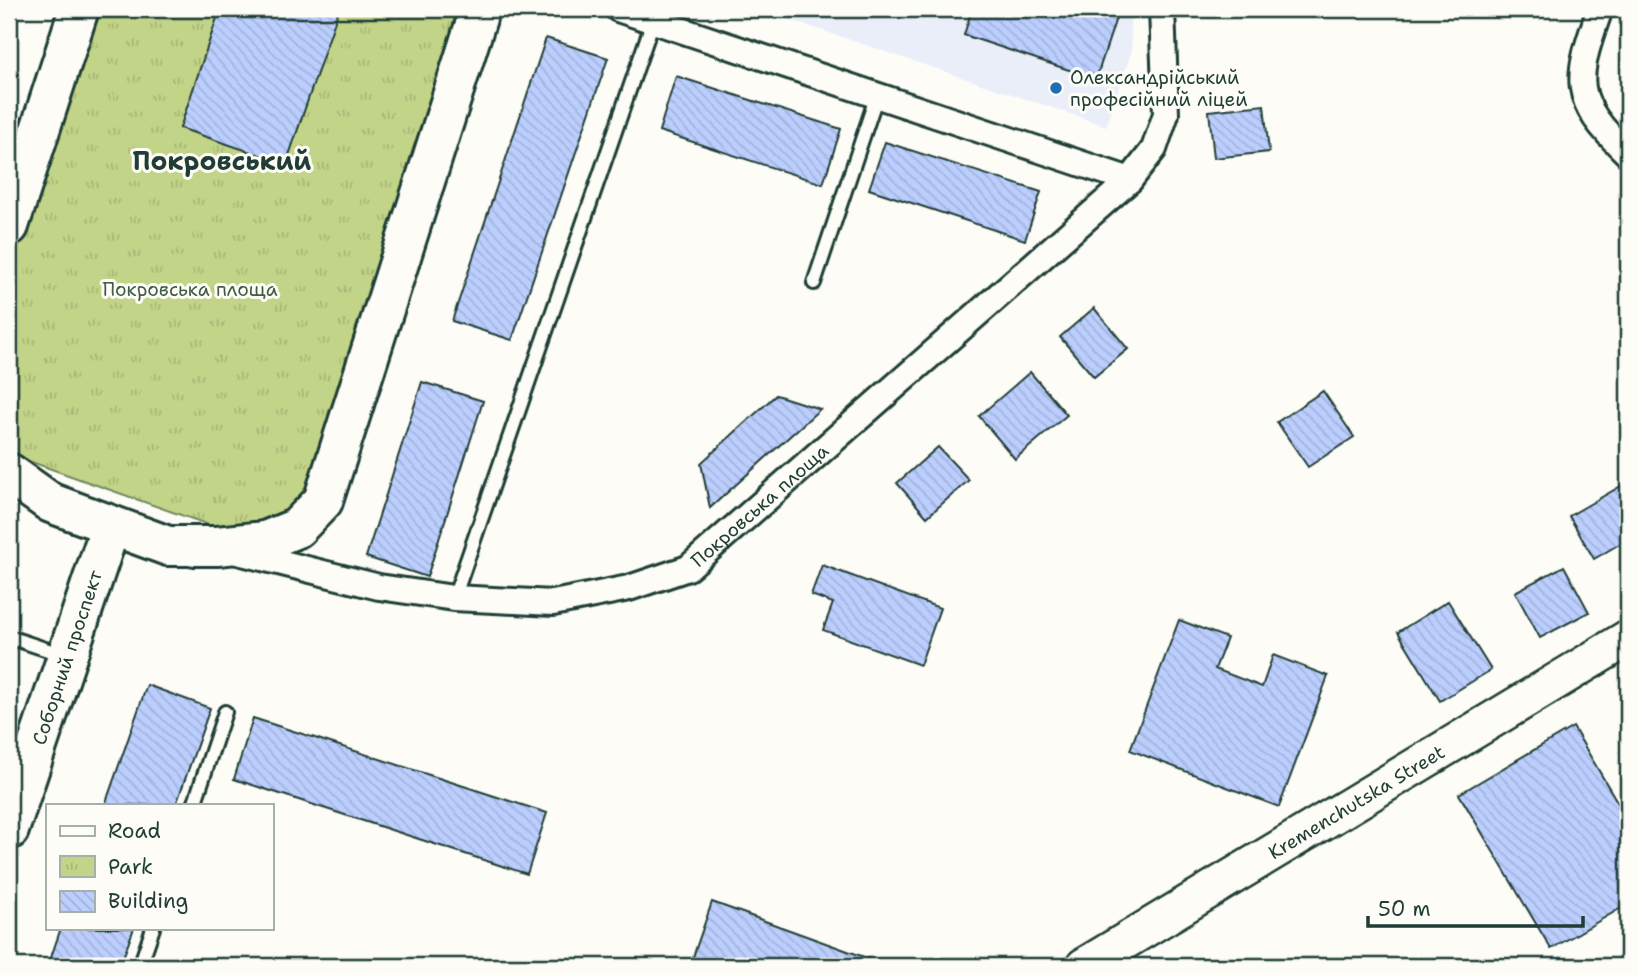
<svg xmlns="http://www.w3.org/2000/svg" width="1637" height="975" font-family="'Shantell Sans',sans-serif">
	<defs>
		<pattern id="park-tufts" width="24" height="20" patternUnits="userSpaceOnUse" patternTransform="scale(1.75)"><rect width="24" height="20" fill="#c2d488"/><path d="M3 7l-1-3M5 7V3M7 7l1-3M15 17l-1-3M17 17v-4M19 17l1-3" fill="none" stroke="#a6b776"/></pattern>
		<pattern id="building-back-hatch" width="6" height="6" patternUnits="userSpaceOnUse" patternTransform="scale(1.75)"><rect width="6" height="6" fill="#bccefe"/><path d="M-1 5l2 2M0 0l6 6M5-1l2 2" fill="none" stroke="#a1b2da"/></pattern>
	</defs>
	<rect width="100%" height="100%" fill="#fdfcf7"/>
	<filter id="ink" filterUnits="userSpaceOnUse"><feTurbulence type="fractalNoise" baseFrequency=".0143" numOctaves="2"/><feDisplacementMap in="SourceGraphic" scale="14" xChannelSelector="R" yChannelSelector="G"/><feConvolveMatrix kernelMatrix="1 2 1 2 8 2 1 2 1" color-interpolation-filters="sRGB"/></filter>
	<g filter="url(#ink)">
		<path fill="#eaeef9" d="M758 9H1129L1132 50 1106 126Z"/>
		<path fill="url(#park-tufts)" stroke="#70885e" stroke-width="2" d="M93 9H454L458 34 314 492 270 526 226 531 9 454V264Z"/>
		<path fill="url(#building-back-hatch)" stroke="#1f3d34" stroke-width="2" d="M220 9H339L286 164 180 128Z
			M972 9H1086L1116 18 1096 79 964 35Z
			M546 38 608 58 512 340 452 321Z
			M676 76 841 129 823 184 659 131Z
			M1264 105 1269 152 1214 158 1209 111Z
			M885 142 1041 192 1025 240 869 189Z
			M1094 308 1128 349 1094 377 1060 337Z
			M1030 372 1067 415 1015 459 979 416Z
			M422 382 483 401 427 577 366 557Z
			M1323 391 1354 437 1308 467 1277 422Z
			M776 395 820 409 710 508 701 463Z
			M938 447 969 480 927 517 897 483Z
			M1628 482V539L1594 559 1569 516Z
			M822 565 940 608 920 665 823 630 833 603 811 595Z
			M1564 566 1589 612 1540 638 1515 592Z
			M1448 601 1491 670 1440 701 1398 632Z
			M1179 620 1227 638 1215 669 1262 687 1273 655 1328 676 1279 807 1130 750Z
			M147 685 210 708 176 805H105Z
			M253 718 547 813 527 874 234 779Z
			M1573 727 1628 820V904L1551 949 1459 794Z
			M712 902 881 963V966H709L692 960Z
			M61 928H134L120 966H48Z"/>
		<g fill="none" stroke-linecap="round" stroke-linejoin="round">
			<g stroke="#1f3d34" stroke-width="18">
				<path id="lane" d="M814 283 877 95
					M454 598 653 21
					M9 637 63 655
					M194 805 225 712
					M140 966 153 928"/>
			</g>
			<g stroke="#1f3d34" stroke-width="30">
				<g id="street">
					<path d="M618 9 1130 180"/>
					<path d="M1600 9C1575 80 1570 99 1628 154"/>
					<path id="s1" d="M238 552 379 587 454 598 553 603 629 588 688 568 1130 180 1154 149 1166 114 1162 9"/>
				</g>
			</g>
			<g stroke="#1f3d34" stroke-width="40">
				<g id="secondary">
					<path id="s2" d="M1084 966 1628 638"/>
				</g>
			</g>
			<g stroke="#1f3d34" stroke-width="44">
				<g id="highway">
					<path d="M9 226 79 9"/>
					<path d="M9 473 51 503 168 546H217L265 541 297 528 323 501 477 18 476 9"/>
					<path id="s3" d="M9 830 111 525"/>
				</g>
			</g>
			<use href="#lane" stroke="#fdfcf7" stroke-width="12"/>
			<use href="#street" stroke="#fdfcf7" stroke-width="24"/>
			<use href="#secondary" stroke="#fdfcf7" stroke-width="35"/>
			<use href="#highway" stroke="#fdfcf7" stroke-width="38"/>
		</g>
	</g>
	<circle fill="#1f6fb2" stroke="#fdfcf7" stroke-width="2.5" cx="1056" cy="88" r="7"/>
	<g text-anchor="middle" stroke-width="6" stroke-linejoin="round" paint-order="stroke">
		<g font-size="19" fill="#1f3d34" stroke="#fdfcf7" text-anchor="start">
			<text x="1070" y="84">Олександрійський<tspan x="1070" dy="22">професійний ліцей</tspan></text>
		</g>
		<g font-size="19" fill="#405b45" stroke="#fdfcf7">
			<text x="190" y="296">Покровська площа</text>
		</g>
		<g font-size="19" fill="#1f3d34" stroke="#fdfcf7">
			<text dy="7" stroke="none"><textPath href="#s1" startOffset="555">Покровська площа</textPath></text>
			<text dy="7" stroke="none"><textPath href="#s3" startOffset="182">Соборний проспект</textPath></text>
			<text dy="7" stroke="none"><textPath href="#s2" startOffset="318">Kremenchutska Street</textPath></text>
		</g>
		<g font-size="26" font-weight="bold" fill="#1f3d34" stroke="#fdfcf7">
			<text x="222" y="170">Покровський</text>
		</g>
	</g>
	<rect width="1637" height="975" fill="none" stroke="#fdfcf7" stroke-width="35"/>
	<rect x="18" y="18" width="1602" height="940" fill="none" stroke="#1f3d34" stroke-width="2.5" filter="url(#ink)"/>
	<rect x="46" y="804" width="228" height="126" fill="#fdfcf7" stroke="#a4b0a9" stroke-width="2"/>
	<rect x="60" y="826" width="35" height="10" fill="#fdfcf7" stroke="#a4b0a9" stroke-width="2"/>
	<text x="108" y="838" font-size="21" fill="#1f3d34">Road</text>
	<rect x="60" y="856" width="35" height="21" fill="url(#park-tufts)" stroke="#a4b0a9" stroke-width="2"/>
	<text x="108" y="874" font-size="21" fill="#1f3d34">Park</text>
	<rect x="60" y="891" width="35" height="21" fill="url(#building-back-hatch)" stroke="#a4b0a9" stroke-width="2"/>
	<text x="108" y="908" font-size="21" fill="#1f3d34">Building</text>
	<path d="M1368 916v10h215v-10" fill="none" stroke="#1f3d34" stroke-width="3.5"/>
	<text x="1378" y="916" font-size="21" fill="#1f3d34" stroke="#fdfcf7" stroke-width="5" paint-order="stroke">50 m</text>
</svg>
